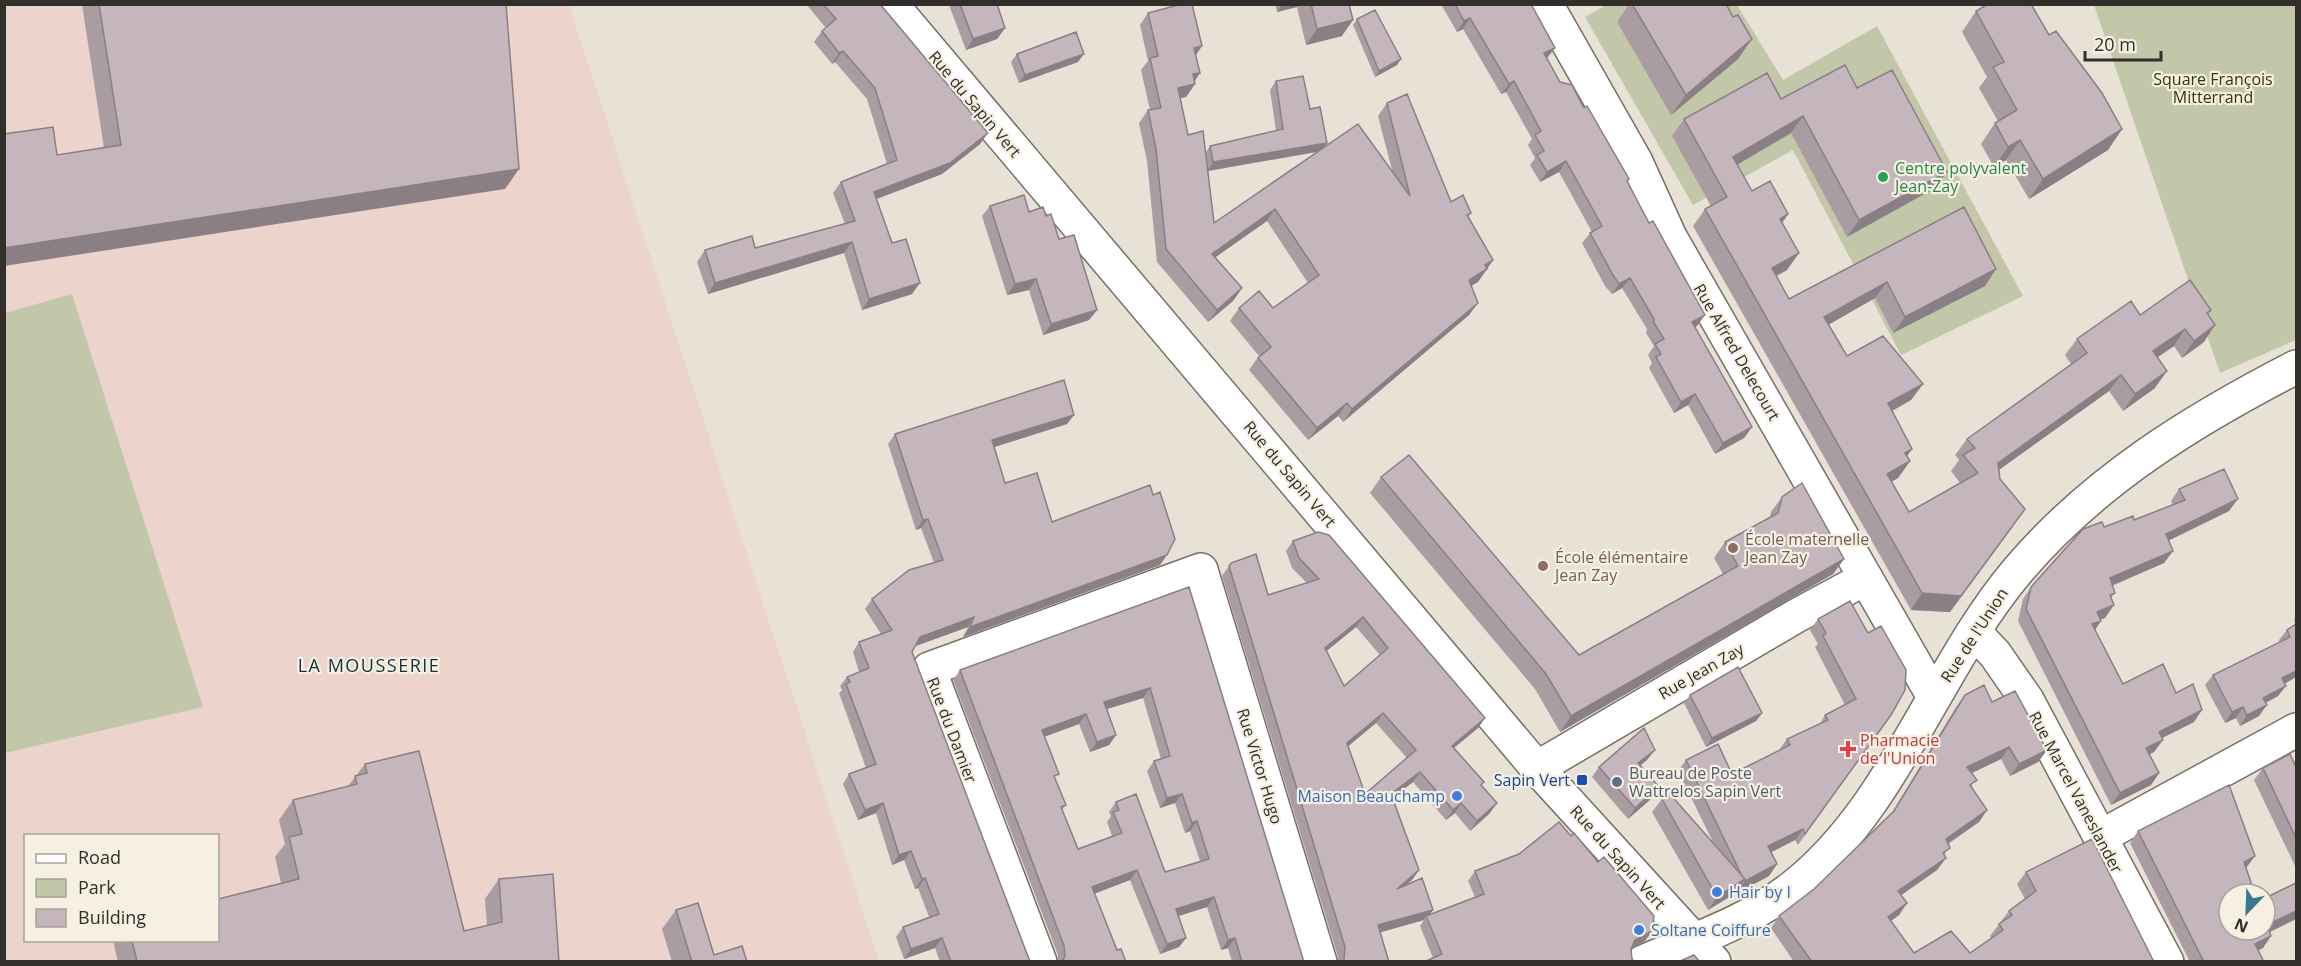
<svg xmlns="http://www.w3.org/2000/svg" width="2301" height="966" font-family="'Open Sans',sans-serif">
	<rect width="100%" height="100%" fill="#e8e2d6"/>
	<path fill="#ecd3cb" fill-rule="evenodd" d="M5 5H569L879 961 5 962ZM26 836H218V940H26Z"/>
	<path fill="#c3c7aa" d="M1606 5H1737L1783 80 1877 26 2023 296 1901 355 1793 150 1693 205 1585 17Z
		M2094 5H2296V340L2220 373Z
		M72 294 203 707 5 753V313Z"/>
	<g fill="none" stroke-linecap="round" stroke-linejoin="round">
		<g stroke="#767165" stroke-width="36">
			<path id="minor" d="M891 4 1537 768 1714 962
				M1546 4 1636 162 1670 237 1934 697
				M1974 632 1995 654 2027 700 2167 962
				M1537 768 1796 616 1866 578
				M2100 837 2296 730
				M1040 962 929 669 1201 570 1320 962
				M1643 962C1693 940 1750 921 1793 887 1895 807 1936 666 2019 569 2095 480 2193 420 2296 367"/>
		</g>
		<use href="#minor" stroke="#fff" stroke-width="33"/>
	</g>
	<path fill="#a99da2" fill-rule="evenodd" d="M82 4H506L505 189 57 155 104 148Z
		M806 4H880L980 144 942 174 876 199 912 294 862 310 844 253 708 294 697 262 705 250 755 248 845 224 833 193 841 182 887 164 867 99 835 62 832 64 814 42 822 31 826 28Z
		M997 4 1005 28 997 39 966 50 949 5Z
		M1275 4H1349L1342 36 1306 45 1297 7 1277 12Z
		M1441 4H1531L1547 59 1560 82 1584 108 1629 179 1628 181 1697 326 1695 327 1752 427 1744 438 1715 454 1688 405 1674 413 1649 368 1652 363 1648 355 1654 346 1646 333 1647 329 1622 288 1612 294 1605 286 1582 243 1590 233 1592 232 1559 172 1540 182 1530 165 1535 158 1528 145 1532 139 1506 92 1501 94 1463 29 1457 32Z
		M1629 4H1726L1738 59 1671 115 1617 22Z
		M1976 11 2049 35 2122 129 2108 150 2029 199 2006 160 1994 167 1981 144 1995 123 1998 121 1979 88 1987 77 1962 32Z
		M1148 13 1202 46 1196 55 1200 73 1195 81V84L1186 97 1180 98 1188 135 1206 152 1210 146 1276 131 1270 90 1276 81 1310 109 1327 143 1324 147 1392 170 1378 116 1387 103 1451 202 1471 213 1468 217 1493 260 1478 282 1471 286 1469 315 1343 422 1338 416 1308 440 1249 370 1259 356 1230 321 1239 308H1273L1308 283 1267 221 1215 257 1242 288 1233 301 1208 322 1157 262 1147 161 1139 123 1148 110H1150L1141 70 1148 61 1140 25ZM1317 152 1214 223 1208 171Z
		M1357 19 1397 65 1375 77 1353 25Z
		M1017 54 1078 62 1019 83 1011 62Z
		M1857 88 1935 188 1847 237 1791 133 1737 165 1752 191 1788 214 1782 223 1787 270 1776 276 1789 299 1964 207 1985 286 1893 333 1875 298 1828 325 1847 356 1923 384 1911 400 1892 411 1912 449 1907 456 1910 461 1898 478 1891 482 1909 512 1960 483 1951 471 1959 460 1955 455 1967 439 2071 364 2065 355 2077 339 2140 315 2211 310 2208 315 2204 342 2182 358 2174 346 2157 357 2155 388 2123 411 2109 391 1999 470 2000 479 2013 526 1950 612 1911 610 1693 226 1705 209 1711 206 1672 136 1684 119 1781 99Z
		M990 206 1029 212 1046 216 1097 310 1089 320 1043 335 1029 290 1007 295 982 216Z
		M1074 415 1067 424 994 447 1005 483 1052 522 1160 565 963 637 968 627 915 646 912 652 1029 959 1031 962H940L935 948 904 959 896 937 903 927 929 917 918 888 915 889 904 860 892 865 876 813 858 820 843 784 849 774 866 768 839 693 842 690 840 686 847 677 859 672 853 652 859 642 881 634 865 609 872 599 934 563 921 528 916 530 888 444 895 434Z
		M1381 477 1579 655 1723 574 1714 558 1725 542 1770 517 1771 512 1782 497 1844 559 1833 574 1560 732 1535 689 1370 493Z
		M2179 489 2229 511 2168 541 2164 563 2112 586 2115 593 2111 598 2105 618 2101 619 2095 630 2123 684 2176 693 2194 722 2162 738 2154 752 2149 754 2159 773 2151 785 2111 805 2018 621 2023 599 2031 587 2104 527 2134 520 2173 505 2171 501Z
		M1293 541 1485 718 1478 728 1454 748 1484 782 1482 785 1490 813 1470 831 1455 813 1446 820 1413 782 1392 798 1419 870 1412 880 1407 884 1433 910 1429 915 1475 897 1468 881 1475 871 1652 931 1645 941 1632 948 1433 958 1420 926 1424 920 1380 932 1389 962H1338V957L1222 576 1231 563 1268 595 1307 583 1292 568 1286 551ZM1356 627 1380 655 1344 686 1326 651ZM1376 723 1407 758 1365 794 1348 746Z
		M1189 587 1304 962H1232L1228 948 1221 950 1207 907 1178 916 1186 938 1179 947 1160 954 1130 880 1094 894 1117 950 1126 962H1058V955L953 680 960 670ZM1143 698 1161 759 1154 761 1147 771 1160 808 1175 803 1185 833 1190 831 1200 861 1165 872 1116 802 1109 812 1111 816 1107 822 1112 836 1078 849 1062 810 1066 805 1055 780 1044 737 1079 724 1090 752 1109 745 1116 735 1107 709Z
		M2296 616V677L2285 684 2278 696 2266 703 2259 716 2240 726 2236 718 2225 723 2205 685 2213 675 2280 642 2279 640 2287 630 2296 625 2294 620Z
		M1818 619 1891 715 1798 845 1795 840 1771 852 1777 864 1769 876 1737 893V892L1708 910 1652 812 1662 799 1713 842 1678 771 1686 760 1732 774 1779 750 1787 739 1820 724 1825 715 1845 705 1815 647 1818 644 1810 630Z
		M1690 695 1762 713 1756 721 1706 747 1684 703Z
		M1965 695 1992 702 2047 750 2038 762 2010 776 2001 759 1972 773V788L1987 810 1979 822 1948 844 1945 855 1946 858 1937 870 1901 895 1907 903 1899 915 1891 921 1914 953H1970L1991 938 1990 936 2009 911 2025 899 2017 884 2026 872 2154 962H1794L1771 928 1779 916 1814 889 1891 814 1956 707Z
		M1647 760 1640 766 1652 798 1628 819 1592 777 1599 767Z
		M365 764 464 931 487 926 485 899 499 879 559 962H118L113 940H218L281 883 275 857 285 844 279 820 293 800 348 786Z
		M2296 767V868L2254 780 2263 768Z
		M2138 831 2229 930 2296 883V919L2270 932 2263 948 2258 950 2264 962H2190L2130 843Z
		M676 910 714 955 747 962H672L662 929Z"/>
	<path fill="#897f84" d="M1282 4H1298L1297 7 1277 12Z
		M1470 18 1463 29 1457 32 1464 21Z
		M1353 20 1342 36 1306 45 1317 29Z
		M1005 28 997 39 966 50 973 39Z
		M1752 39 1738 59 1671 115 1686 95Z
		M1202 46 1193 59 1194 48Z
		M1555 48 1547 58 1544 53Z
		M843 51 835 62 832 64 839 53Z
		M1084 54 1078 62 1019 83 1025 75Z
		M1401 59 1397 65 1375 77 1379 71Z
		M1200 73 1192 85 1195 84 1186 97 1169 101 1178 88 1193 74Z
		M1514 81 1506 92 1501 94 1509 84Z
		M1803 116 1791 133 1721 174 1733 157Z
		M2122 129 2108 150 2029 199 2043 179Z
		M988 133 980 144 942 174 866 203 874 192Z
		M2020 140 2006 160 1994 167 2008 147Z
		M1327 143 1321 151 1207 171 1213 162Z
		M1566 161 1559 172 1540 182 1547 172Z
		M519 169 505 189 4 266V248Z
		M1947 172 1935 188 1847 237 1859 220Z
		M1275 209 1267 221 1203 266 1212 254Z
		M1788 214 1777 231 1780 219Z
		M852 242 844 253 708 294 715 283Z
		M1799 253 1787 270 1760 285 1772 268Z
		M1493 260 1478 282 1460 292 1469 280 1485 265Z
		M1996 269 1985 286 1893 333 1905 317Z
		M1630 278 1622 288 1612 294 1619 284Z
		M1036 279 1029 290 1007 295 1015 284Z
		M1887 282 1875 298 1812 334 1824 317Z
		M920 283 912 294 862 310 869 299Z
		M1242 288 1233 301 1208 322 1217 310Z
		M1478 303 1469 315 1343 422 1352 409Z
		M1097 310 1089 320 1043 335 1051 324Z
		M1705 315 1697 326 1685 333 1692 322Z
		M2215 325 2204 342 2182 358 2194 341Z
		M2185 329 2174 346 2142 368 2153 351Z
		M2167 371 2155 388 2123 411 2135 394Z
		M2121 375 2109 391 1986 479 1998 463Z
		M1923 384 1911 400 1876 420 1888 403Z
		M1695 394 1688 405 1674 413 1681 402Z
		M1347 403 1338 416 1308 440 1317 428Z
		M1074 415 1067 424 985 450 992 440Z
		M1752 427 1744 438 1715 454 1723 443Z
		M1912 449 1900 465 1905 453Z
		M1910 461 1898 478 1875 491 1887 474Z
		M2238 499 2229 511 2157 546 2166 534Z
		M928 519 921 528 916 530 923 520Z
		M2013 526 1950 612 1911 610 1922 593Z
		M2173 551 2164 563 2101 590 2110 578Z
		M1167 555 1160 565 963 637 970 627Z
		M1844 559 1833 574 1560 732 1571 716Z
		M2114 605 2105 618 2089 624 2097 612Z
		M974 617 968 627 913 647 920 637Z
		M1363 617 1356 627 1318 658 1325 648Z
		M2101 621 2093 633 2092 624Z
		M2296 671V677L2274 689 2282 678Z
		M2286 686 2278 696 2255 708 2263 698Z
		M1150 688 1143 698 1097 712 1104 702Z
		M2267 705 2259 716 2240 726 2247 715Z
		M2243 707 2236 718 2225 723 2232 712Z
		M2202 710 2194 722 2150 744 2159 732Z
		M1383 713 1376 723 1340 753 1347 743Z
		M1762 713 1756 721 1706 747 1712 738Z
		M1086 714 1079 724 1035 740 1042 730Z
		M1485 718 1478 728 1445 755 1452 746Z
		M1116 735 1109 745 1090 752 1097 742Z
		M2163 740 2154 752 2138 760 2146 748Z
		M2009 747 2001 759 1959 779 1967 767Z
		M1655 750 1647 760 1630 773 1638 763Z
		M2047 750 2038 762 2010 776 2019 764Z
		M1420 772 1413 782 1384 804 1391 794Z
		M2159 773 2151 785 2111 805 2120 793Z
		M1659 787 1652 798 1628 819 1635 808Z
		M1182 794 1175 803 1160 808 1167 798Z
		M883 803 876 813 858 820 865 810Z
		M1461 803 1455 813 1446 820 1453 810Z
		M1497 803 1490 813 1470 831 1477 821Z
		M1987 810 1979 822 1937 851 1946 839Z
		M1197 821 1190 831 1185 833 1192 823Z
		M1803 829 1795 840 1760 858 1768 846Z
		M911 851 904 860 892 865 899 855Z
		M2255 856 2246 868 2244 862Z
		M1946 858 1937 870 1890 903 1898 891Z
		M1777 864 1769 876 1737 893 1745 881Z
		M1137 870 1130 880 1085 897 1092 887Z
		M1419 870 1412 880 1390 898 1397 889Z
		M925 878 918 888 915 889 922 879Z
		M1745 879 1736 893 1708 910 1717 897Z
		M1214 897 1207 907 1169 919 1176 909Z
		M1907 903 1899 915 1880 929 1888 917Z
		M1433 910 1427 918 1426 916 1424 920 1371 935 1378 925Z
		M2296 911V919L2259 937 2267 925Z
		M1652 931 1645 941 1628 950 1635 940Z
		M2271 936 2263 948 2247 956 2255 944Z
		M942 938 935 948 904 959 911 949Z
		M1186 938 1179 947 1160 954 1167 944Z
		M1235 938 1228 948 1221 950 1228 940Z"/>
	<path fill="#c4b6bc" stroke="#897f84" stroke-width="1.5" fill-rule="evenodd" d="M99 4H506L519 169 4 248V134L53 127 57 155 121 145Z
		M823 4H880L988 133 950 163 874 192 892 243 906 239 920 283 869 299 852 242 715 283 705 250 752 236 755 248 855 221 841 182 897 160 875 88 843 51 839 53 822 31 836 19Z
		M960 4H997L1005 28 973 39Z
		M1182 4H1192L1202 46 1194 48 1200 73 1193 74 1195 84 1178 88 1188 135 1203 131 1214 223 1358 124 1410 196 1387 103 1407 94 1451 202 1463 195 1471 213 1467 215 1493 260 1485 265 1487 269 1469 280 1478 303 1352 409 1347 403 1317 428 1258 358 1271 347 1239 308 1259 291 1273 308 1319 275 1275 209 1212 254 1242 288 1217 310 1166 249 1156 149 1148 110 1161 108 1150 58 1158 56 1148 13Z
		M1311 4H1349L1353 20 1317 29Z
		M1455 4H1531L1555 48 1544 53 1560 82 1572 85 1584 108 1587 106 1629 179 1627 181 1649 223 1653 221 1705 315 1692 322 1752 427 1723 443 1695 394 1681 402 1656 357 1661 354 1655 344 1664 339 1654 323V319L1630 278 1619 284 1613 275 1590 233 1602 226 1566 161 1547 172 1537 155 1544 151 1535 135 1541 131 1514 81 1509 84 1470 18 1464 21Z
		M1632 4H1726L1733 17 1738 15 1752 39 1686 95Z
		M1988 4H2031L2049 35 2056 31 2102 93 2122 129 2043 179 2020 140 2008 147 1995 123 2017 110 1993 67 2004 62 1976 11Z
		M1375 10 1401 59 1379 71 1357 19Z
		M1076 32 1084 54 1025 75 1017 54Z
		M1845 65 1857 88 1892 70 1947 172 1859 220 1803 116 1733 157 1752 191 1770 181 1788 214 1780 219 1799 253 1772 268 1789 299 1964 207 1996 269 1905 317 1887 282 1824 317 1847 356 1883 336 1923 384 1888 403 1912 449 1905 453 1910 461 1887 474 1909 512 1978 473 1963 455 1975 448 1967 439 2087 353 2077 339 2131 301 2140 315 2190 280 2211 310 2207 313 2215 325 2194 341 2185 329 2153 351 2167 371 2135 394 2121 375 1998 463 2000 479 2025 509 1961 596 1922 593 1705 209 1727 197 1684 119 1767 73 1781 99Z
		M1303 76 1310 109 1320 107 1327 143 1213 162 1210 146 1283 129 1276 81Z
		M1024 195 1029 212 1043 207 1046 216 1051 214 1059 239 1074 235 1097 310 1051 324 1036 279 1015 284 990 206Z
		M1064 380 1074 415 992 440 1005 483 1037 473 1052 522 1150 485 1153 495 1160 492 1175 539 1167 555 970 627 974 617 920 637 912 652 1029 959 1031 962H951L942 938 911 949 903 927 939 914 925 878 922 879 911 851 899 855 883 803 865 810 849 774 876 764 846 684 850 682 847 677 869 668 859 642 892 630 872 599 909 570 943 560 928 519 923 520 895 434Z
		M1409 455 1579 655 1738 566 1725 542 1778 513 1782 497 1802 483 1844 559 1571 716 1546 674 1381 477Z
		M2224 469 2238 499 2166 534 2173 551 2110 578 2115 593 2110 595 2114 605 2097 612 2101 621 2092 624 2123 684 2163 664 2176 693 2193 684 2202 710 2159 732 2163 740 2146 748 2159 773 2120 793 2026 609 2031 587 2083 529 2102 522 2104 527 2133 516 2134 520 2185 500 2179 489Z
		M1318 532 1329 535 1485 718 1452 746 1484 782 1481 785 1497 803 1477 821 1461 803 1453 810 1420 772 1391 794 1419 870 1397 889 1422 878 1433 910 1378 925 1389 962H1344V959L1345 947 1229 566 1231 563 1256 554 1268 595 1319 579 1299 558 1293 541ZM1363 617 1388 648 1344 686 1325 648ZM1383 713 1416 750 1365 794 1347 743Z
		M1189 587 1304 962H1242L1235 938 1228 940 1214 897 1176 909 1186 938 1167 944 1137 870 1092 887 1117 950 1121 949 1126 962H1062L1065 956 1064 946 960 670ZM1150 688 1170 756 1154 761 1167 798 1182 794 1192 823 1197 821 1209 859 1165 872 1136 794 1116 802 1119 810 1113 812 1122 833 1078 849 1061 807 1066 805 1054 776 1059 774 1042 730 1086 714 1097 742 1116 735 1104 702Z
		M1850 601 1868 633 1881 626 1906 670 1905 690 1891 715 1805 834 1803 829 1768 846 1777 864 1745 881 1744 880 1745 879 1742 876 1686 760 1718 744 1732 774 1790 745 1787 739 1828 720 1825 715 1856 699 1823 636 1826 633 1818 619Z
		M2296 624V671L2282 678 2286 686 2263 698 2267 705 2247 715 2243 707 2232 712 2213 675 2290 637 2287 630Z
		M1738 667 1762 713 1712 738 1690 695Z
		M1984 685 1992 702 2015 691 2047 750 2019 764 2009 747 1967 767 1977 780 1970 785 1987 810 1946 839 1950 848 1943 853 1946 858 1898 891 1907 903 1888 917 1914 953 1951 931 1970 953 2003 930 1999 924 2012 915 2009 911 2036 891 2026 872 2092 839 2154 962H1812L1779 916 1814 889 1894 811 1965 695Z
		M1644 728 1655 750 1638 763 1659 787 1635 808 1599 767Z
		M419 751 464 931 502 922 499 879 553 874 559 962H137L132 940H218V899L299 879 289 837 302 834 293 800 357 784 355 776 367 773 365 764Z
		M2290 754 2296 767V838L2263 768Z
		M2229 785 2255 856 2244 862 2255 894H2229V930H2265V898L2296 883V911L2267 925 2271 936 2255 944 2264 962H2204L2138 831Z
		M1669 793 1745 879 1717 897 1662 799Z
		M1559 822 1571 836 1574 833 1598 862 1604 857 1654 916 1652 931 1635 940 1631 949 1632 959 1634 962H1424L1442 954 1426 916 1484 894 1475 871 1519 854Z
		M698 903 714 955 742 946 747 962H692L676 910Z
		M1694 955 1700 962H1678Z"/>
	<circle fill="#2e9e5b" stroke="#f6f0e3" stroke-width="2" cx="1883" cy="177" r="6"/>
	<g fill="#8d6e63" stroke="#f6f0e3" stroke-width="2">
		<circle cx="1733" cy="548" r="6"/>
		<circle cx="1543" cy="566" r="6"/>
	</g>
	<path fill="#e0444e" stroke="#f6f0e3" stroke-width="2" d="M1845 740h6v6h6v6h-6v6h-6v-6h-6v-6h6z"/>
	<rect fill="#1a4fb4" stroke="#f6f0e3" stroke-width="2" x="1576" y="774" width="12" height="12" rx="3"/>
	<circle fill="#5c6f8a" stroke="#f6f0e3" stroke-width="2" cx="1617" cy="782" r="6"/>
	<g fill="#3f7fe0" stroke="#f6f0e3" stroke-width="2">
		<circle cx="1457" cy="796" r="6"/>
		<circle cx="1717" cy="892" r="6"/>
		<circle cx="1639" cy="930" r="6"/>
	</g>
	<g text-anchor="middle" stroke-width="4.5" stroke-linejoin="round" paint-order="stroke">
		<g font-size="16" fill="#333603" stroke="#f6f0e3">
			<text x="2213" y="85">Square François<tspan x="2213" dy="18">Mitterrand</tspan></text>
		</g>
		<g font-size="16" fill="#322f2b" stroke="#f6f0e3">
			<text transform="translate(975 104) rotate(50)" y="6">Rue du Sapin Vert</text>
			<text transform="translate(1737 352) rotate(60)" y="6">Rue Alfred Delecourt</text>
			<text transform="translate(1290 474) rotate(50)" y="6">Rue du Sapin Vert</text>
			<text transform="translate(1974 635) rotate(-57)" y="6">Rue de l'Union</text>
			<text transform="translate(1701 671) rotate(-30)" y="6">Rue Jean Zay</text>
			<text transform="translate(952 730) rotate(69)" y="6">Rue du Damier</text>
			<text transform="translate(1260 766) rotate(73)" y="6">Rue Victor Hugo</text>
			<text transform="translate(2076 792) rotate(62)" y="6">Rue Marcel Vaneslander</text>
			<text transform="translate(1618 857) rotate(48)" y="6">Rue du Sapin Vert</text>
		</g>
		<g font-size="16" fill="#27864d" stroke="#f6f0e3" text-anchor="start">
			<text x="1895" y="174">Centre polyvalent<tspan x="1895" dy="18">Jean-Zay</tspan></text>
		</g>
		<g font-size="16" fill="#785e54" stroke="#f6f0e3" text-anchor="start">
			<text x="1745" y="545">École maternelle<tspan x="1745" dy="18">Jean Zay</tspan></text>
			<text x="1555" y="563">École élémentaire<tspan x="1555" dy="18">Jean Zay</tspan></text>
		</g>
		<g font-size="16" fill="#be3a42" stroke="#f6f0e3" text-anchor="start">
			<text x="1860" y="746">Pharmacie<tspan x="1860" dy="18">de l'Union</tspan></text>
		</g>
		<g font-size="16" fill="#4e5e75" stroke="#f6f0e3" text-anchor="start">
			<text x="1629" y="779">Bureau de Poste<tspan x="1629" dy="18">Wattrelos Sapin Vert</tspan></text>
		</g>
		<g font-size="16" fill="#164399" stroke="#f6f0e3" text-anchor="end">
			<text x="1570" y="786">Sapin Vert</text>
		</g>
		<g font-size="16" fill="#366cbe" stroke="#f6f0e3" text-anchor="start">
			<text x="1445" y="802" text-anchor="end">Maison Beauchamp</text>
			<text x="1729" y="898">Hair by I</text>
			<text x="1651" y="936">Soltane Coiffure</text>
		</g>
		<g font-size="18" letter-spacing="1.5" fill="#13333b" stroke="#f6f0e3">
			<text x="369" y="672">LA MOUSSERIE</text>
		</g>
	</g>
	<rect width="2301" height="966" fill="none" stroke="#322f2b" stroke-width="12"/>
	<rect x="24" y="834" width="195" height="108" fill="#f6f0e3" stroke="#a8a399" stroke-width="1.5"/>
	<rect x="36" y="854" width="30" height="9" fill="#ffffff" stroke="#a8a399" stroke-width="1.5"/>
	<text x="78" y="864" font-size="18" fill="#322f2b">Road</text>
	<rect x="36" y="879" width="30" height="18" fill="#c3c7aa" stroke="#a8a399" stroke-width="1.5"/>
	<text x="78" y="894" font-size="18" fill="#322f2b">Park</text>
	<rect x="36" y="909" width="30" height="18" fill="#c4b6bc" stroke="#a8a399" stroke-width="1.5"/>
	<text x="78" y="924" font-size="18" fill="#322f2b">Building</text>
	<g transform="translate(2247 912) rotate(203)"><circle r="28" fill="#f6f0e3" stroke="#a8a399" stroke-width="1.5"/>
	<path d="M0-4.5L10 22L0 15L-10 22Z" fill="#387a8c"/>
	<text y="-9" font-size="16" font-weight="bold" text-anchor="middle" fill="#322f2b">N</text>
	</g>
	<path d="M2085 51v9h76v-9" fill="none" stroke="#322f2b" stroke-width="3"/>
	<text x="2094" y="51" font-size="18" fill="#322f2b" stroke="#f6f0e3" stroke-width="4.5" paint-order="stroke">20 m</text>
</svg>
